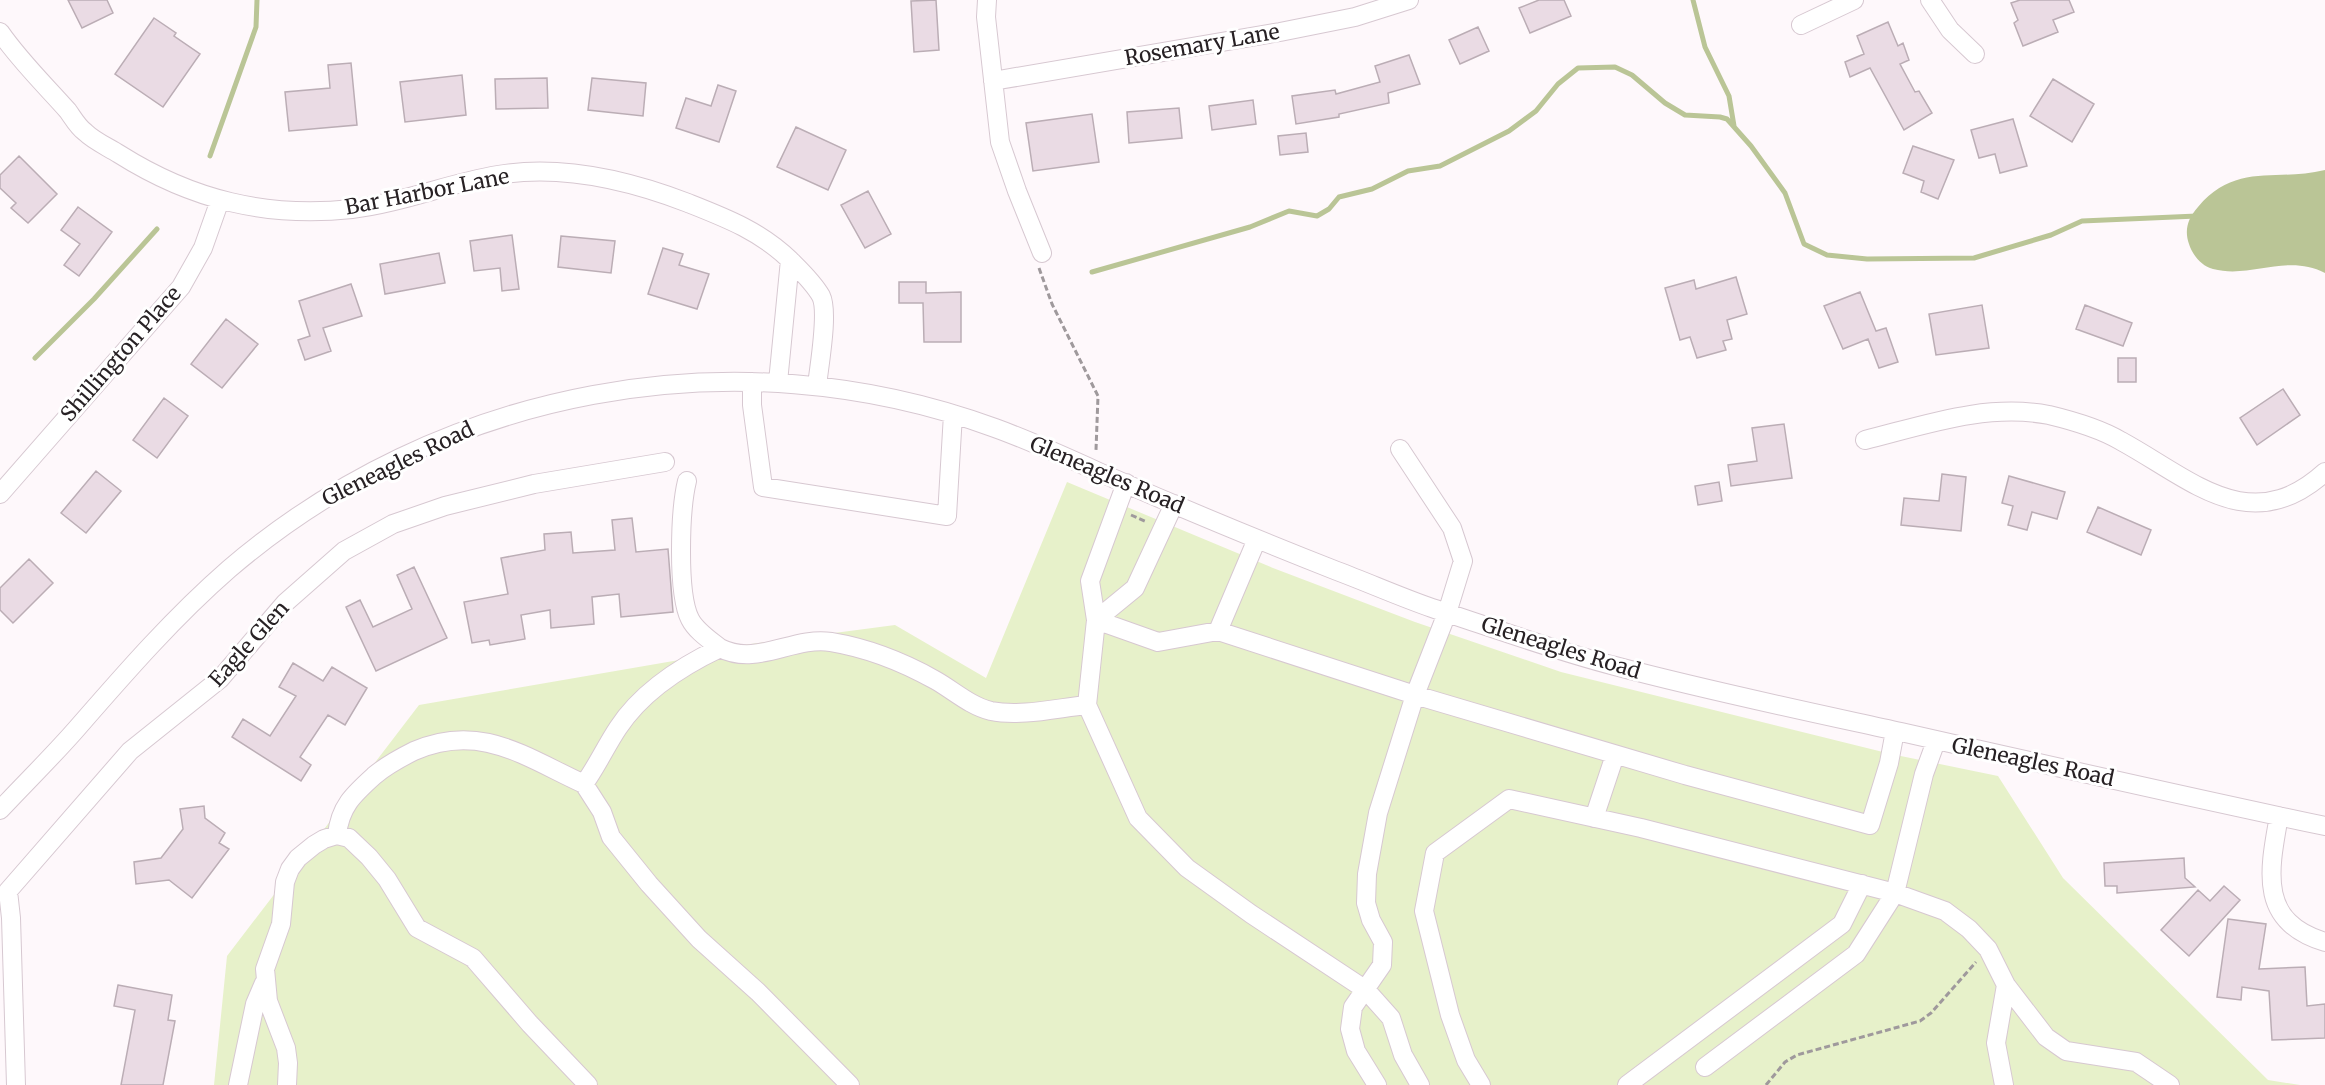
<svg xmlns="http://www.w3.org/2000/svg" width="2325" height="1085" font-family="Merriweather,serif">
	<rect width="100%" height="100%" fill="#fef8fb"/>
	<path fill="#e7f1ca" d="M1067 482 1273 568 1415 622 1561 672 1891 754 1998 776 2063 878 2268 1080 2300 1085H214L227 956 419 705 685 659 720 648 895 625 986 678Z"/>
	<path fill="#bac596" d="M2325 170V273C2287 253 2251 279 2213 269 2201 266 2192 254 2189 244 2184 230 2188 218 2198 207 2236 162 2276 182 2325 170Z"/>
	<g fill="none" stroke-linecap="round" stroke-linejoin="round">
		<path stroke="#bac596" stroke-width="5" d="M1693 0 1705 47 1729 96 1734 126
			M210 156 256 27 257 0
			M1092 272 1250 227 1289 211 1317 216 1329 209 1339 197 1372 189 1408 171 1440 166 1509 131 1536 111 1558 84 1578 68 1615 67 1632 75 1665 103 1685 115 1720 117 1727 119 1751 146 1785 193 1804 244 1827 255 1867 259 1974 258 2051 235 2082 221 2197 216
			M35 358 94 299 157 229"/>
	</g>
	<path fill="#eadbe4" stroke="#bbadb5" stroke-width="1.5" d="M68 0H107L113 13 82 28Z
		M936 0 939 50 914 52 911 1Z
		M1539 0H1564L1571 16 1530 33 1519 8Z
		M2020 0H2069L2074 12 2053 20 2058 32 2023 46 2014 23 2018 20 2011 3Z
		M154 18 176 33 174 36 200 54 163 107 115 74Z
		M1888 22 1898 46 1903 43 1909 60 1900 64 1915 92 1919 91 1932 113 1904 130 1870 68 1850 77 1845 62 1864 54 1857 36Z
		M1478 27 1489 51 1460 64 1449 40Z
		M1409 55 1420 84 1388 93 1389 103 1339 114V117L1296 124 1292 96 1335 90 1336 94 1380 82 1375 66Z
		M351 63 357 125 289 131 285 92 330 88 328 65Z
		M462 75 466 115 405 122 400 82Z
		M547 78 548 108 496 109 495 79Z
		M592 78 646 83 643 116 588 110Z
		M2053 79 2094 104 2072 142 2030 116Z
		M718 85 736 91 719 142 676 128 686 98 711 106Z
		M1253 100 1256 124 1212 130 1209 106Z
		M1179 108 1182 138 1129 143 1127 112Z
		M1092 114 1099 162 1033 171 1026 123Z
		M2013 119 2027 166 2000 173 1995 154 1979 158 1971 130Z
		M796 127 846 150 828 190 777 167Z
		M1306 133 1308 152 1280 155 1278 136Z
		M1913 146 1954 160 1938 199 1921 192 1924 181 1903 173Z
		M19 156 57 194 28 223 11 208 16 203 0 188V175Z
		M868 191 891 234 865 248 841 205Z
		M78 207 112 232 79 276 64 265 80 244 61 230Z
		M512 235 519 289 502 291 500 268 474 271 470 241Z
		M561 236 615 241 611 273 558 267Z
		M663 248 683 254 679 265 709 274 697 309 648 294Z
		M439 253 445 283 385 294 380 264Z
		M1736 277 1747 314 1727 320 1732 339 1723 341 1726 350 1697 358 1690 337 1680 340 1665 288 1694 280 1696 289Z
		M899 282H926V293L961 292V342H924L923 303H899Z
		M351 284 362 316 323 328 331 351 305 360 298 340 310 336 299 301Z
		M1860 292 1876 331 1886 328 1898 362 1879 368 1868 339 1843 349 1824 306Z
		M1982 305 1989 348 1936 355 1929 314Z
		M2085 305 2132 323 2123 346 2076 329Z
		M226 319 258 344 222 388 191 364Z
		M2118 358H2136V382H2118Z
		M2283 389 2300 415 2257 445 2240 418Z
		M164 398 188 416 157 458 133 440Z
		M1784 424 1792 478 1731 486 1728 465 1757 461 1752 428Z
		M96 471 121 491 86 533 61 513Z
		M1942 474 1966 477 1961 531 1901 525 1904 498 1939 501Z
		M2009 476 2065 492 2057 519 2032 512 2027 530 2008 525 2013 506 2002 503Z
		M1719 482 1722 501 1698 505 1695 486Z
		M2098 507 2151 530 2141 555 2087 532Z
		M632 518 636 552 668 549 673 612 621 617 619 594 592 597 594 624 551 628 550 610 521 615 525 639 490 645 489 640 472 643 464 602 508 594 501 558 545 550 544 534 571 532 573 553 615 550 612 520Z
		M29 559 53 583 13 623 0 610V588Z
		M414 567 447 638 376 671 346 607 360 600 373 627 412 609 397 575Z
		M293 663 323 681 332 667 367 688 345 725 328 715 300 757 311 765 301 781 232 737 243 719 270 736 296 696 279 687Z
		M204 806 205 818 225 833 219 843 229 849 192 898 169 880 136 884 134 862 161 858 183 829 180 809Z
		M2184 858 2185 878 2195 887 2117 893V886H2105L2104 863Z
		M2224 886 2240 900 2189 956 2161 930 2198 890 2210 901Z
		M2228 919 2266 924 2259 969 2305 967 2307 1006 2325 1004V1038L2272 1040 2269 991 2242 987 2241 1000 2217 997Z
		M118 985 172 995 168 1020 175 1021 163 1085H121L135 1010 114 1006Z"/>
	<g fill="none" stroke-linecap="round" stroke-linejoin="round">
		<g stroke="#d7c8d1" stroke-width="20">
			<path id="minor" d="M987 0 986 17 1000 142 1017 191 1042 253
				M1930 0 1950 30 1975 54
				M1801 25 1854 0
				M0 32C20 61 45 85 68 111 73 118 78 127 85 132 94 141 108 147 119 154 192 200 266 218 352 209 402 203 449 183 498 175 562 164 628 180 688 203 726 218 760 231 790 260
				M993 81 1280 32 1355 17 1409 0
				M752 382V405L763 487 947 516 953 414
				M778 382 790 260C801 271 813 282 821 296 829 312 819 366 817 386
				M1865 440C1925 425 1986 403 2049 415 2074 421 2099 428 2121 441 2191 479 2250 540 2325 472
				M687 481C680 510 677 593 690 619 696 631 710 640 720 648
				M1126 483 1090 581 1096 620 1135 588 1174 504
				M0 494 181 287 203 248 220 200
				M1218 631 1257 539
				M0 810C26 782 54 755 79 726 126 672 174 617 229 569 439 389 734 332 995 428 1031 441 1066 457 1101 473 1179 507 1258 540 1337 571 1369 583 1400 597 1432 608 1493 628 1553 650 1615 666 1709 691 1805 711 1901 732 2042 764 2183 796 2325 826
				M2279 816C2269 871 2258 922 2325 942
				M1594 818 1615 755
				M337 835C340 806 354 794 375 775 387 765 400 758 414 751 480 722 525 757 584 784
				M2006 985 2046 1037 2066 1051 2136 1062 2170 1085
				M1705 1067 1856 954 1895 893 1924 774 1936 741
				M16 1085 11 918 8 891 130 751 220 679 285 603 344 551 393 524 445 506 534 484 665 462
				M238 1085 255 1004 264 983
				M287 1085 288 1063 286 1048 268 1001 265 969 281 924 285 882 290 869 298 858 314 845 324 839 337 835 349 838 369 857 387 879 417 928 473 958 530 1024 588 1085
				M850 1085 758 992 699 939 649 884 611 837 602 812 584 784C597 766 606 746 618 728 641 693 682 666 720 648 757 667 793 636 831 642 867 648 903 662 935 680 953 690 970 706 991 711 1021 717 1057 708 1087 705
				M1377 1085 1356 1051 1350 1029 1353 1007 1382 965 1383 942 1371 920 1366 903 1367 874 1378 813 1415 695 1447 613 1463 561 1452 528 1400 449
				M1420 1085 1403 1055 1391 1018 1366 990 1251 914 1187 868 1138 818 1087 705 1096 620 1158 642 1218 631 1415 695 1685 775 1870 825 1889 763 1895 731
				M1481 1085 1466 1060 1450 1015 1424 911 1435 853 1509 799 1641 828 1895 893 1945 911 1969 929 1988 949 2006 985 1996 1043 2004 1085
				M1627 1085 1842 924 1862 884"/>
		</g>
		<path stroke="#9f999c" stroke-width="3" stroke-dasharray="6 3" stroke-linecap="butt" d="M1039 268 1052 304 1098 396 1096 450
			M1131 515 1147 522
			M1766 1085 1785 1062 1797 1055 1920 1021 1931 1013 1976 962"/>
		<use href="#minor" stroke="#fff" stroke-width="18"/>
	</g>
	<g text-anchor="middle" stroke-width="6" stroke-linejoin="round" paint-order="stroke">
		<g font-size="21" fill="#272124" stroke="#fff">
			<text transform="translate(1202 45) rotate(-10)" y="7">Rosemary Lane</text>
			<text transform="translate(427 192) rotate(-11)" y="7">Bar Harbor Lane</text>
			<text transform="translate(121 354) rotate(-49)" y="7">Shillington Place</text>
			<text transform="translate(398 464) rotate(-26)" y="7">Gleneagles Road</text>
			<text transform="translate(1107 475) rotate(23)" y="7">Gleneagles Road</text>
			<text transform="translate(249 644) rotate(-48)" y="7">Eagle Glen</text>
			<text transform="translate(1561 648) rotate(17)" y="7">Gleneagles Road</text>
			<text transform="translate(2033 762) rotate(12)" y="7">Gleneagles Road</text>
		</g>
	</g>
</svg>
